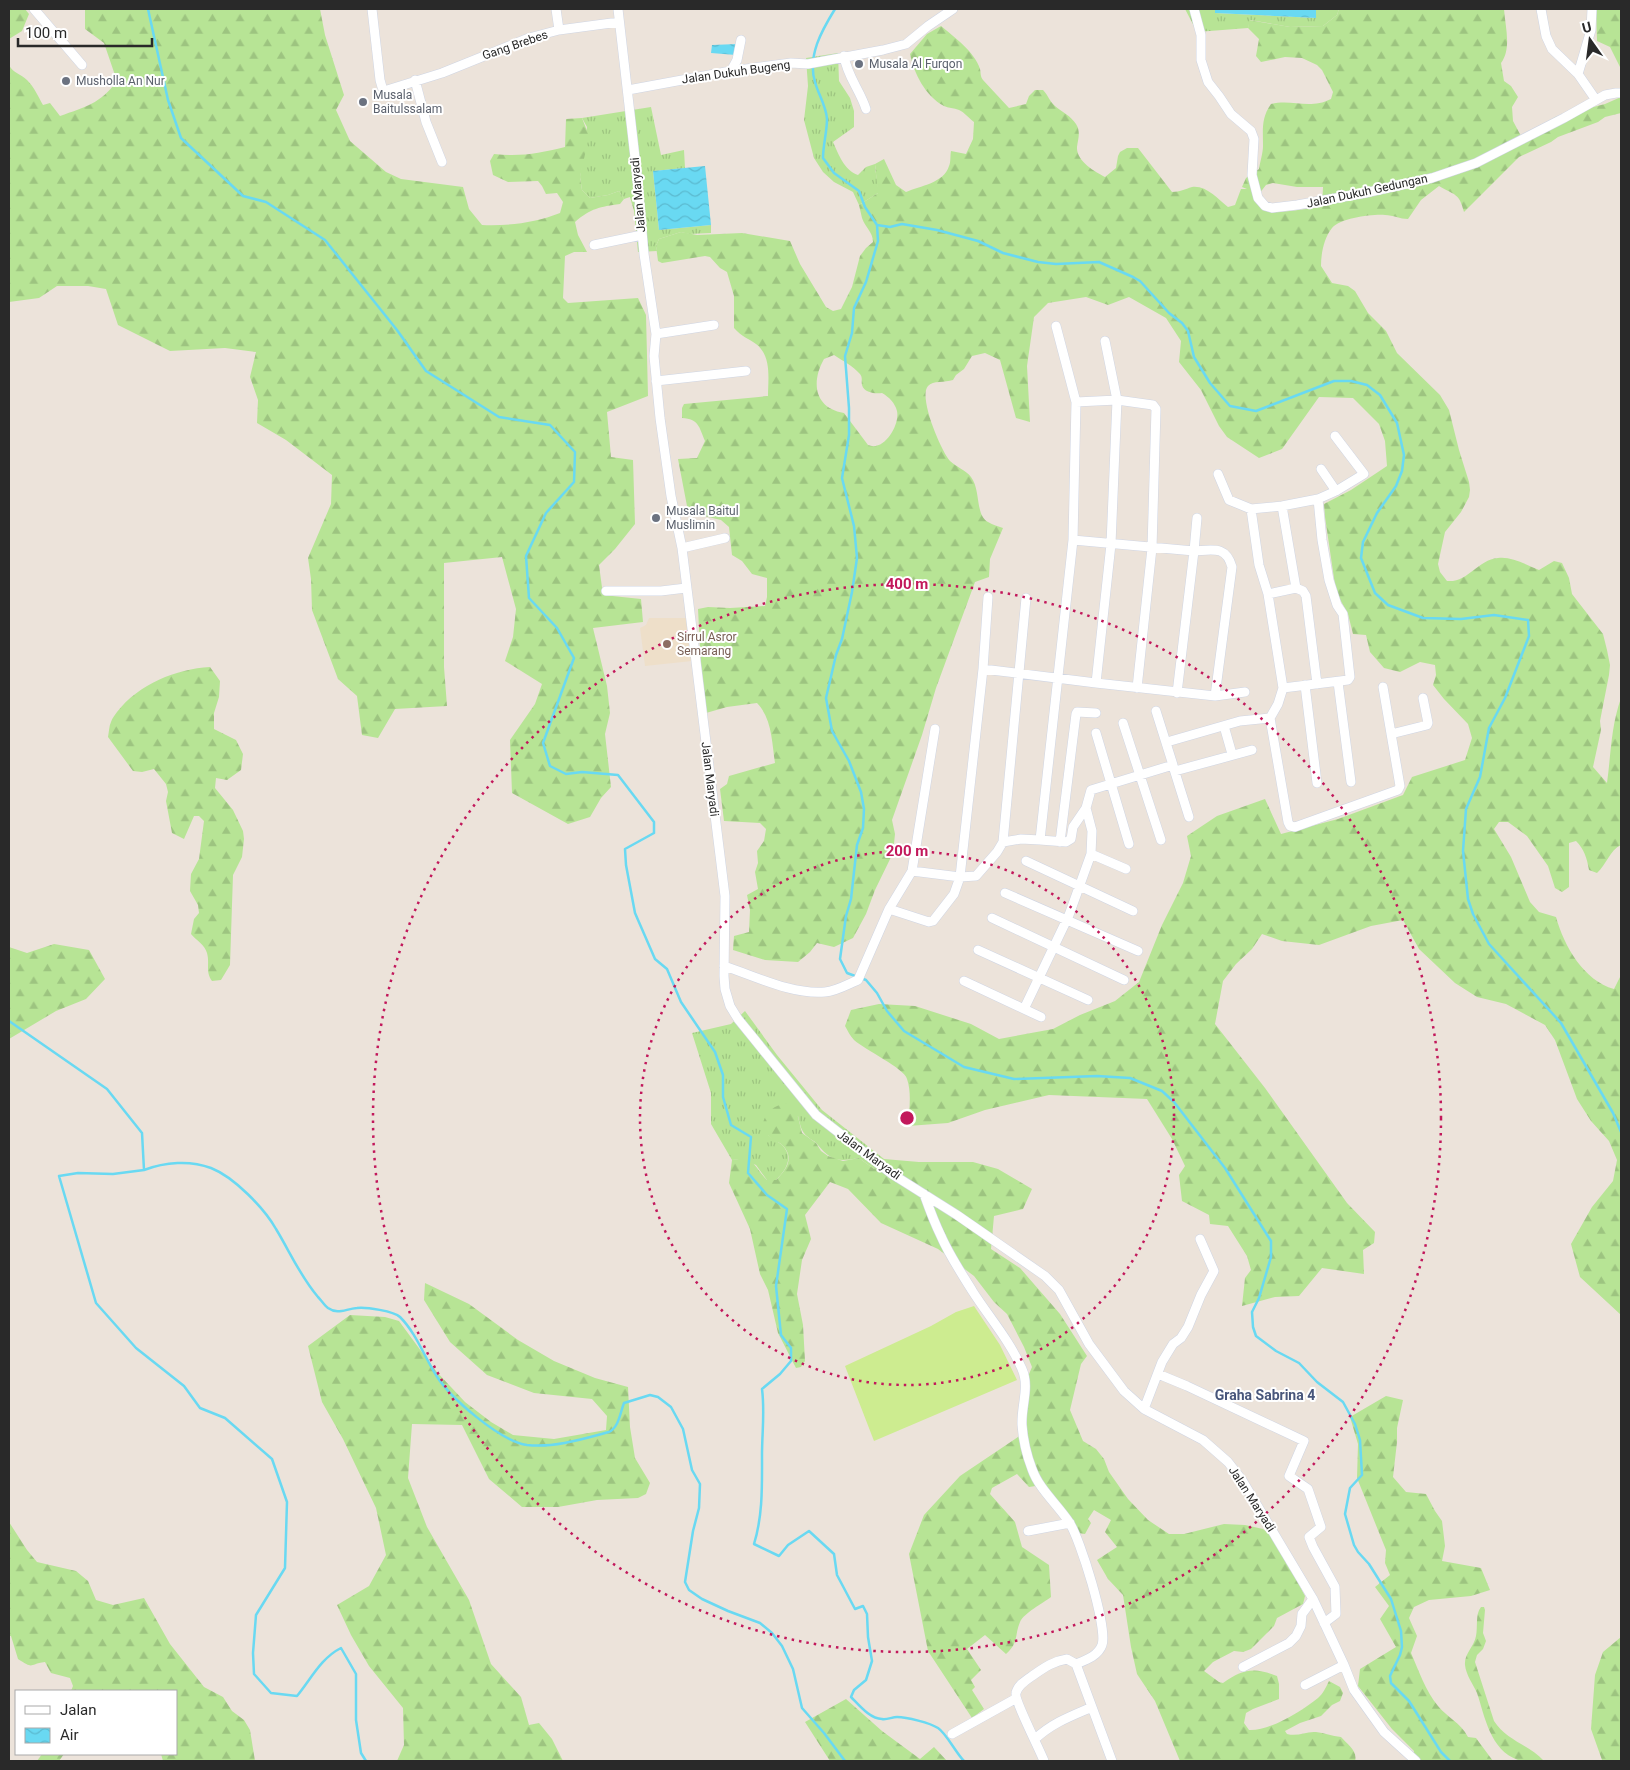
<svg xmlns="http://www.w3.org/2000/svg" width="1630" height="1770" font-family="Roboto,sans-serif">
	<defs>
		<pattern id="grass-tufts" width="24" height="20" patternUnits="userSpaceOnUse" patternTransform="scale(1.25)"><rect width="24" height="20" fill="#b7e495"/><path d="M3 7l-1-3M5 7V3M7 7l1-3M15 17l-1-3M17 17v-4M19 17l1-3" fill="none" stroke="#9dc480"/></pattern>
		<pattern id="forest-firs" width="22" height="20" patternUnits="userSpaceOnUse" patternTransform="scale(1.25)"><rect width="22" height="20" fill="#b7e495"/><path d="M5 1l3.5 6h-7zM16 11l3.5 6h-7z" fill="#9dc480"/></pattern>
		<pattern id="water-waves" width="16" height="10" patternUnits="userSpaceOnUse" patternTransform="scale(1.25)"><rect width="16" height="10" fill="#69d9f2"/><path d="M0 5q4-4 8 0t8 0" fill="none" stroke="#5bbad0"/></pattern>
	</defs>
	<rect width="100%" height="100%" fill="#ece3da"/>
	<path fill="#eedfc9" d="M649 618H688L692 661 645 666 640 628 646 625Z"/>
	<path fill="url(#grass-tufts)" d="M1185 9H1215V13L1316 18V9H1339L1337 15 1323 26 1290 27 1250 20 1248 28 1197 32Z
		M838 53 839 81 850 98 854 111V127L833 142C839 155 844 170 858 175L866 167 875 164C875 174 879 183 878 193L859 205 853 192 834 182 823 172 814 158 804 120 808 86 806 58Z
		M651 107 661 155 684 150 685 168 653 171 659 230 711 225V233L689 234 681 232 659 239 656 246 657 251 638 252 634 211 630 197 624 199 619 191 608 195 590 198 582 190 580 177 587 127 582 118Z
		M745 1011 777 1055 822 1110 884 1159 874 1169 859 1158C838 1162 831 1161 817 1144 815 1141 811 1140 808 1137 801 1132 800 1124 798 1116L768 1135C772 1139 777 1141 781 1144 795 1157 786 1170 776 1180H767L756 1165 740 1159 732 1160 711 1124V1093L692 1033 731 1024Z"/>
	<path fill="url(#forest-firs)" fill-rule="evenodd" d="M9 9H25L29 14 22 31 9 39Z
		M85 9H320L325 35 344 95 336 110 350 141 386 172 401 179 463 187 469 209 482 225C508 226 535 223 560 213L563 202 557 193 546 194 542 186 538 181 508 182 493 175 490 161 494 154C521 157 540 153 565 147L566 119 582 118 589 136 580 177 582 190 590 198 608 195 619 191 624 199 620 204C600 207 591 208 575 222L578 235 587 252H574L565 256 563 298 568 303 638 298 646 315 648 396 607 412 611 457 633 460 635 524 615 549 599 565 603 595 641 599 643 622 593 628 607 686 610 713 605 734 611 787 601 798 590 817 568 824 512 793 510 740 535 704 542 684 505 661 513 637 516 609 502 557 444 563V667L447 706 395 709 378 738 362 735 357 696 338 679 312 610 311 579 308 558 331 504 332 475 286 440 257 423 258 400 250 377 256 352 225 348 170 351 118 325 106 289 88 286H57L39 298 9 302V65C13 73 21 74 27 80 34 87 38 96 43 105L50 103 60 116C85 107 100 104 117 81L104 43 85 29Z
		M1339 9H1504C1505 26 1512 48 1501 63L1504 81 1511 86 1518 97 1512 107 1513 121 1521 136 1547 123 1555 117 1605 104 1621 97V113L1605 117 1598 122 1558 137 1551 142 1519 157 1464 212C1459 193 1456 196 1439 186L1421 200 1408 219C1400 219 1393 215 1385 215 1372 214 1341 218 1332 228 1324 238 1321 253 1321 266L1332 283 1348 286 1355 291 1368 313 1386 331 1397 353 1440 395 1449 410 1459 450 1469 482 1470 490 1469 497 1461 512 1445 532 1438 564 1440 572 1447 581C1468 583 1477 560 1498 558 1511 556 1527 565 1539 570L1554 561 1562 563 1569 578 1572 594 1603 634 1607 650 1610 665 1609 675 1600 721 1601 730 1593 767 1607 783C1611 754 1611 726 1621 698V845C1610 850 1606 865 1597 873L1589 870C1587 858 1584 849 1576 841L1569 843V887L1562 892 1555 888 1548 866 1527 836 1508 822H1499L1494 829 1511 857 1530 902 1539 912 1556 917C1564 946 1584 981 1614 989L1621 975V1315L1580 1277 1571 1244 1592 1207 1613 1181 1617 1160 1609 1141 1591 1121 1577 1099 1555 1040 1545 1025 1506 1004 1477 997 1455 983 1419 949 1403 920 1371 926 1319 945 1282 941 1262 934 1252 949 1236 964 1223 981 1215 1024 1265 1088 1347 1203 1375 1232 1374 1243 1363 1250 1364 1274 1322 1268 1299 1296 1275 1297 1242 1306 1245 1278 1251 1270 1247 1256 1228 1226 1210 1224 1209 1215 1182 1201 1179 1175 1185 1166 1172 1139 1147 1099 1049 1095 985 1110 948 1123 908 1126C909 1111 912 1093 907 1079 904 1068 865 1050 854 1040 850 1036 848 1031 845 1026L851 1010 879 1004 915 1006 971 1024 999 1039 1053 1029 1080 1015 1115 1001 1139 982 1162 925 1183 883 1191 856 1187 836 1217 816 1265 799 1281 834 1338 819 1403 795 1412 777 1465 760 1472 738 1468 724 1444 699 1433 685 1436 675 1435 665 1420 662 1400 672 1384 668 1370 652 1366 635 1353 634 1348 614 1336 592 1325 517 1324 504 1351 490 1387 466 1385 441 1379 424 1353 398 1319 397 1282 449 1259 458 1227 437 1219 426 1201 390 1179 362 1181 341 1166 318 1129 297 1108 305 1086 297 1048 303 1034 317 1027 366 1030 422 1016 418 1000 360 985 353 972 356 964 369 956 375 953 380C945 383 933 380 928 386 918 397 941 451 950 461 956 467 966 470 971 477 981 490 975 515 988 522 993 525 998 526 1003 528L990 559 989 577 975 582 936 688 922 735 892 820 895 834 893 853 875 890 866 914 853 938 834 947 817 943 810 952 798 962 765 960 733 950 734 936 749 932 750 910 747 895 758 889 755 872 758 863 757 851 764 841 766 829 760 823 724 821 720 789 727 784 729 776 775 763C772 743 772 718 757 703L727 707 706 713 702 686 698 609 708 607 730 608 765 606 767 597V578L752 574 742 561 732 555 729 527 721 520 691 513 687 506 678 459 697 458 705 441C699 427 699 419 682 418V408L684 404 768 396C768 379 772 356 756 344 748 338 742 337 734 328V296L727 272 720 268 710 257 705 256 662 263 658 261 656 246 659 239 681 232 697 235 742 233 790 241 800 264 826 307 833 311 841 309 852 287 860 256 866 248 873 242C873 232 865 227 862 218 861 214 860 209 859 205L878 193 875 164 884 159 896 185 906 192C920 186 944 183 949 166 951 162 950 156 951 151L966 154 973 139 974 122C970 119 964 112 959 110 954 108 948 108 944 106 925 96 914 73 910 54L927 34 941 26C954 37 975 52 980 69 981 73 980 76 983 80L1009 108 1026 104 1029 96 1035 90H1043C1048 95 1050 102 1055 106 1062 112 1071 116 1076 124 1081 132 1078 139 1077 147 1076 161 1095 172 1105 177L1116 168 1118 156 1120 152 1127 148H1138L1172 192C1180 192 1185 189 1192 187 1206 185 1218 199 1228 207L1235 205 1241 189H1247L1242 187 1246 178 1259 169C1260 162 1263 153 1263 146 1263 130 1261 118 1271 104 1293 99 1309 110 1331 99L1333 92 1322 70 1317 65 1302 58 1285 57 1261 62 1256 56 1259 39 1248 28 1249 20 1290 27 1323 26 1337 15ZM1273 183 1297 187H1323L1322 207 1290 211 1274 212 1255 199 1266 185ZM834 355C843 361 853 366 860 374 863 378 861 381 862 385 864 393 876 394 882 393 889 397 895 403 897 411 900 425 884 452 868 445L844 413C814 408 811 382 824 359Z
		M1596 9H1621V69L1610 47 1597 41Z
		M210 667 220 681 219 697 214 713V729L236 740 243 754 241 770 227 780 216 778 215 788 233 810 243 831 244 839 242 857 233 875 230 965 221 980 212 981C205 971 210 964 207 953 205 945 196 940 191 934L194 919 199 913 198 905 190 891 191 874 199 859 204 821 199 816H194L184 839 172 833 166 801 168 792 166 784 154 769 142 772 133 771 108 737C109 732 109 726 111 722 112 718 115 715 117 712 139 684 176 669 210 667Z
		M54 944 89 950 105 979 86 999 56 1011 9 1039V947L27 953Z
		M788 1103 796 1109 802 1133 816 1143 821 1151 828 1156 843 1161 859 1158 874 1169 884 1159 919 1162H973L998 1169 1032 1189 1023 1209 994 1216 991 1249 1020 1268 1060 1314 1087 1356 1081 1364 1070 1410 1083 1441 1096 1449 1104 1459 1109 1472 1128 1499 1148 1520 1169 1534H1184L1224 1524 1245 1525 1263 1529 1275 1539 1305 1596 1303 1604 1277 1618 1274 1626 1251 1649 1243 1652 1234 1651 1213 1662 1204 1671 1219 1682 1223 1683C1243 1669 1254 1667 1277 1676L1279 1684V1699L1253 1709 1246 1713 1244 1723 1249 1730C1270 1731 1302 1711 1318 1698 1323 1694 1326 1687 1329 1681L1340 1687 1343 1693 1340 1701 1332 1705 1321 1716 1300 1723 1285 1731 1287 1734C1298 1737 1306 1731 1316 1732 1324 1733 1332 1736 1341 1737 1347 1744 1358 1751 1355 1761H1180L1155 1701 1137 1674 1131 1647 1123 1595 1108 1579 1097 1560 1117 1547 1105 1532 1111 1520 1094 1510 1088 1519 1091 1523 1085 1534 1078 1533 1042 1485 1029 1487 1017 1474 992 1488 990 1494 1015 1522 1022 1547 1049 1565 1051 1597C1043 1603 1024 1613 1020 1622 1014 1637 1019 1642 1006 1654L985 1635 967 1649 981 1670 971 1680 975 1687 972 1690 984 1709 972 1718 928 1651 909 1554 924 1515 960 1476 1021 1435V1393L1032 1367 1024 1347 1007 1314 994 1302 974 1276 938 1249 881 1223 848 1189 830 1182 805 1215 811 1239 802 1260 797 1294 803 1325 805 1361 801 1367 796 1368 778 1333 768 1290 760 1274 750 1229 729 1183 732 1160C755 1156 753 1166 767 1180H776C786 1170 796 1157 781 1144 780 1143 775 1141 774 1141 769 1137 766 1133 763 1128 762 1114 775 1104 788 1103Z
		M425 1283 469 1304 518 1340 554 1361 595 1378 628 1387 630 1427 635 1458 650 1483 646 1494 638 1498 597 1500 558 1507H522L489 1479 462 1425 412 1424 408 1478 427 1527 469 1600 491 1664 521 1697 529 1725 539 1723 552 1739 563 1761H397L404 1745 403 1708 369 1666 351 1635 337 1605 369 1586 386 1555 376 1508 343 1439 322 1402 308 1346 350 1315 385 1317 399 1321 435 1370 465 1402 491 1422 513 1435 554 1439 606 1430 607 1416 592 1399 534 1393 487 1375 450 1342 424 1300Z
		M1386 1396 1403 1400 1397 1428V1442L1393 1477 1406 1492 1426 1494 1435 1511 1442 1521 1445 1546 1442 1561 1481 1568 1490 1590 1471 1596 1429 1600 1414 1607 1409 1618 1417 1636 1411 1653C1418 1669 1426 1692 1438 1706 1448 1718 1460 1722 1468 1737L1476 1738 1493 1761H1412L1414 1751 1392 1729 1358 1686 1360 1669 1396 1647 1380 1619 1389 1606 1375 1587 1390 1575 1385 1563 1386 1550 1357 1478 1358 1444 1350 1417Z
		M9 1522 27 1550 37 1562 76 1571 88 1581 96 1600 113 1605 144 1598 170 1644 204 1687 223 1697 232 1711 244 1720 250 1730 255 1761H163L161 1754H176V1691H71L73 1686 70 1678 51 1673 45 1662C28 1664 35 1670 18 1659L11 1636H9Z
		M1481 1607H1484L1485 1610 1483 1633 1486 1641 1483 1649 1477 1655 1475 1662 1494 1721C1506 1740 1529 1745 1544 1761 1536 1761 1525 1763 1518 1760 1490 1750 1485 1717 1477 1693 1473 1684 1466 1675 1465 1665 1464 1654 1474 1647 1476 1636 1478 1627 1475 1614 1481 1607Z
		M1621 1637V1761L1602 1760 1591 1729 1595 1675 1603 1652Z
		M846 1699 882 1731 920 1759 934 1747 947 1761H830L805 1722Z
		M42 1754H64L59 1761H37Z"/>
	<path fill="#cdec90" d="M974 1306 1000 1345 1017 1380 874 1441 845 1366 931 1326 956 1312Z"/>
	<path fill="url(#water-waves)" d="M1215 9H1316V18L1215 13Z
		M737 44 736 55 711 53 712 45Z
		M705 166 711 225 659 230 653 171Z"/>
	<g fill="none" stroke-linecap="round" stroke-linejoin="round">
		<path stroke="#69d9f2" stroke-width="2.5" d="M148 9 168 100 181 138 243 196 266 202 325 240 397 330 426 371 499 417 550 425 575 452 574 482 546 513 526 556 529 598 557 628 574 658 543 743 550 766 566 774 582 772 618 775 654 822V833L625 849 626 865 635 913 655 959 667 969 681 1002 715 1052 723 1075V1097L731 1125 751 1137 748 1173 767 1195 787 1209 776 1286 781 1335 791 1348V1361L780 1374 762 1389C765 1412 762 1432 762 1455 762 1485 763 1515 754 1544L779 1556 788 1545 809 1531 834 1554 837 1575 855 1609 863 1606 867 1614 868 1637 872 1661 866 1680 854 1690 851 1697C859 1705 870 1719 882 1719 887 1720 892 1717 897 1717 907 1717 930 1723 938 1728 946 1733 956 1753 964 1761
			M835 9C822 30 807 56 815 82 818 94 826 105 827 119 827 132 823 145 823 158L834 173 859 191 865 207 877 225
			M877 225 878 241 866 282 854 308 852 333 845 356 849 408V435L842 478 854 526 857 558 852 592 842 639 836 655 826 698 832 731 849 761 861 792 864 809 863 828 857 845 851 899 846 916 840 959 847 973 866 980 877 993 887 1011 904 1031 964 1067 1014 1079 1097 1076 1130 1078 1162 1091 1174 1102 1225 1168 1271 1241V1257L1259 1298 1252 1312 1253 1327 1256 1336 1276 1351 1299 1363 1317 1382 1343 1402 1355 1424 1360 1440 1362 1475 1350 1488 1345 1514 1354 1545 1358 1552 1369 1564 1391 1599 1401 1631 1402 1647 1400 1655 1390 1676 1391 1683 1409 1701 1441 1752 1450 1761
			M877 225 890 227 902 224 937 230 978 241 1003 253 1038 262 1056 264 1099 262 1133 277 1140 281 1169 313 1182 323 1188 331 1194 357 1210 383 1230 406 1256 411 1334 381H1351L1367 385 1380 395 1397 423 1404 455 1402 471 1396 486 1377 513 1363 542 1361 558 1375 593 1388 605 1423 618 1461 619 1494 615 1528 620 1529 636 1505 698 1489 728 1480 777 1466 809 1463 851 1468 899 1473 914 1489 944 1561 1023 1613 1113 1621 1132
			M9 1021 107 1089 142 1133 144 1170 113 1174 78 1173 59 1176 96 1303 136 1348 184 1386 200 1408 225 1418 272 1459 287 1502 285 1568 256 1615 253 1653 254 1674 271 1693 297 1696C311 1679 321 1658 341 1648L356 1674V1720L361 1753 366 1761
			M144 1170C165 1162 190 1160 211 1168 234 1177 264 1208 276 1229 290 1252 300 1276 318 1297 321 1300 324 1305 328 1308 338 1315 345 1309 357 1308 366 1307 394 1311 400 1317 416 1333 424 1356 436 1375 450 1398 500 1441 527 1445 554 1448 583 1439 609 1432 619 1427 620 1413 624 1403L650 1395 658 1397 671 1407 683 1429 692 1470 700 1484 699 1508 693 1531 685 1582 689 1590 702 1599 728 1611 760 1623 772 1633 782 1646 793 1669 802 1708 824 1733 845 1761"/>
		<g stroke="#cfd5e3" stroke-width="10">
			<path id="minor" d="M34 9 82 65
				M372 9 380 80 382 87 384 91 442 73 529 38 559 30 619 22
				M556 9 559 30
				M618 9 637 175 644 254 656 334 654 356 660 418 671 496 682 548 725 896 724 976 725 989 730 1006 738 1019 816 1115 892 1174 957 1215 1045 1276 1059 1290 1089 1344 1124 1391 1144 1409 1203 1440 1228 1462 1242 1480 1313 1599 1344 1665 1354 1690 1384 1732 1416 1761
				M1194 9 1201 35V60L1208 82 1219 96 1231 114 1251 131 1254 139 1252 175 1258 198 1265 206 1272 208 1297 205 1365 193 1432 178 1476 163 1564 118 1605 95 1616 93H1621
				M1541 9 1546 36 1552 49 1578 74 1596 100
				M844 56C847 76 860 90 866 109
				M731 71 737 60 741 40
				M1578 74 1591 30 1592 9
				M415 80 426 122 442 162
				M628 90 731 71 791 63 808 64 883 50 906 44 928 26 953 9
				M594 245 642 235
				M1056 326 1076 402 1117 400 1153 405 1156 409 1152 548 1137 688
				M656 334 714 325
				M656 381 746 371
				M1321 469 1336 491
				M1218 474 1229 500 1251 509 1282 506 1318 499 1336 491 1364 474 1335 436
				M1282 506 1296 588 1303 591 1306 596 1317 684
				M1073 540 1194 551 1177 693
				M682 548 725 538
				M606 591H661L686 588
				M1268 594 1296 588
				M983 669 988 597
				M1338 682 1351 782
				M1096 683 1111 544 1117 400 1105 341
				M1305 685 1317 783
				M1283 688 1348 680 1350 677 1343 614 1337 605 1329 580 1322 540 1318 499
				M1215 696 1245 692
				M1270 718 1288 822 1290 826 1295 827 1398 790 1400 786 1383 687
				M1123 723 1161 840
				M1224 726 1232 754
				M1096 733 1129 844
				M1391 734 1427 725 1428 723 1423 698
				M1167 742 1240 721 1270 718 1278 704 1283 688 1268 594 1259 565 1251 509
				M1173 766 1189 817
				M1175 771 1252 750
				M1040 840 1066 842 1071 839 1073 827 1086 808 1091 790 1173 765 1156 711
				M1003 842 1021 839 1040 840 1073 540 1076 402
				M1060 842 1076 714 1077 712 1096 713
				M1091 854 1126 869
				M1026 861 1133 911
				M912 871 960 877 976 876 997 852 1003 842 1026 598
				M1005 893 1138 951
				M889 909 929 922 933 921 954 894 960 877 983 669 1096 683 1215 696 1232 567C1226 545 1212 550 1194 551L1197 518
				M992 918 1124 980
				M978 950 1088 1000
				M724 966C755 976 792 995 825 992 837 991 848 984 858 980L889 909 912 871 935 729
				M964 981 1041 1017
				M1024 1009 1069 915 1091 854 1092 831 1086 808
				M924 1194C929 1208 934 1222 941 1236 949 1255 962 1274 973 1292 989 1317 1010 1341 1022 1369 1030 1387 1021 1406 1022 1425 1023 1439 1027 1456 1032 1469 1039 1489 1057 1504 1069 1522 1080 1538 1108 1628 1102 1645 1098 1656 1086 1660 1076 1664L1112 1761
				M1158 1374 1187 1386 1304 1441 1289 1476 1308 1489 1321 1527 1309 1537 1313 1547 1335 1587 1336 1614 1324 1623
				M1144 1409 1162 1362 1173 1344 1181 1338 1188 1327 1201 1295 1214 1271 1200 1239
				M1028 1531 1070 1523
				M1243 1667 1289 1643 1296 1636 1301 1626 1302 1614 1313 1599
				M1305 1685 1344 1665
				M952 1734 1015 1699
				M1035 1739C1052 1723 1071 1716 1092 1707
				M1044 1761C1040 1750 1014 1700 1016 1693 1018 1684 1028 1679 1035 1674 1045 1667 1054 1661 1067 1659L1076 1664"/>
		</g>
		<use href="#minor" stroke="#fff" stroke-width="9"/>
	</g>
	<g fill="none" stroke="#c2185b" stroke-width="2.5" stroke-dasharray="2.5 5">
		<circle cx="907" cy="1118" r="267"/>
		<circle cx="907" cy="1118" r="534"/>
	</g>
	<g fill="#6b7280" stroke="#fff" stroke-width="2">
		<circle cx="859" cy="64" r="5"/>
		<circle cx="66" cy="81" r="5"/>
		<circle cx="363" cy="102" r="5"/>
		<circle cx="656" cy="518" r="5"/>
	</g>
	<circle fill="#8d6e63" stroke="#fff" stroke-width="2" cx="667" cy="644" r="5"/>
	<g text-anchor="middle" stroke-width="4" stroke-linejoin="round" paint-order="stroke">
		<g font-size="12" fill="#292929" stroke="#fff">
			<text transform="translate(515 45) rotate(-19)" y="4">Gang Brebes</text>
			<text transform="translate(736 72) rotate(-8)" y="4">Jalan Dukuh Bugeng</text>
			<text transform="translate(1367 191) rotate(-12)" y="4">Jalan Dukuh Gedungan</text>
			<text transform="translate(638 195) rotate(-95)" y="4">Jalan Maryadi</text>
			<text transform="translate(710 779) rotate(83)" y="4">Jalan Maryadi</text>
			<text transform="translate(869 1155) rotate(36)" y="4">Jalan Maryadi</text>
			<text transform="translate(1252 1499) rotate(57)" y="4">Jalan Maryadi</text>
		</g>
		<g font-size="12" fill="#5b616d" stroke="#fff" text-anchor="start">
			<text x="869" y="68">Musala Al Furqon</text>
			<text x="76" y="85">Musholla An Nur</text>
			<text x="373" y="99">Musala<tspan x="373" dy="14">Baitulssalam</tspan></text>
			<text x="666" y="515">Musala Baitul<tspan x="666" dy="14">Muslimin</tspan></text>
		</g>
		<g font-size="12" fill="#785e54" stroke="#fff" text-anchor="start">
			<text x="677" y="641">Sirrul Asror<tspan x="677" dy="14">Semarang</tspan></text>
		</g>
		<g font-size="14" font-weight="bold" fill="#48567b" stroke="#fff">
			<text x="1265" y="1400">Graha Sabrina 4</text>
		</g>
	</g>
	<circle cx="907" cy="1118" r="8" fill="#c2185b" stroke="#fff" stroke-width="2.5"/>
	<g font-size="15" text-anchor="middle" font-weight="bold" fill="#c2185b" stroke="#fff" stroke-width="4" stroke-linejoin="round" paint-order="stroke">
		<text x="907" y="589">400 m</text>
		<text x="907" y="856">200 m</text>
	</g>
	<rect width="1630" height="1770" fill="none" stroke="#292929" stroke-width="20"/>
	<rect x="15" y="1690" width="162" height="65" fill="#ffffff" stroke="#a9a9a9"/>
	<rect x="25" y="1706" width="25" height="8" fill="#ffffff" stroke="#a9a9a9"/>
	<text x="60" y="1715" font-size="15" fill="#292929">Jalan</text>
	<rect x="25" y="1728" width="25" height="15" fill="url(#water-waves)" stroke="#a9a9a9"/>
	<text x="60" y="1740" font-size="15" fill="#292929">Air</text>
	<g transform="translate(1590 40) rotate(346)" stroke="#ffffff" stroke-width="4" paint-order="stroke">
	<path d="M0-4L9 19L0 12L-9 19Z" fill="#292929"/>
	<text y="-8" font-size="14" font-weight="bold" text-anchor="middle" fill="#292929">U</text>
	</g>
	<path d="M18 38v8h134v-8" fill="none" stroke="#292929" stroke-width="2.5"/>
	<text x="25" y="38" font-size="15" fill="#292929" stroke="#ffffff" stroke-width="4" paint-order="stroke">100 m</text>
</svg>
